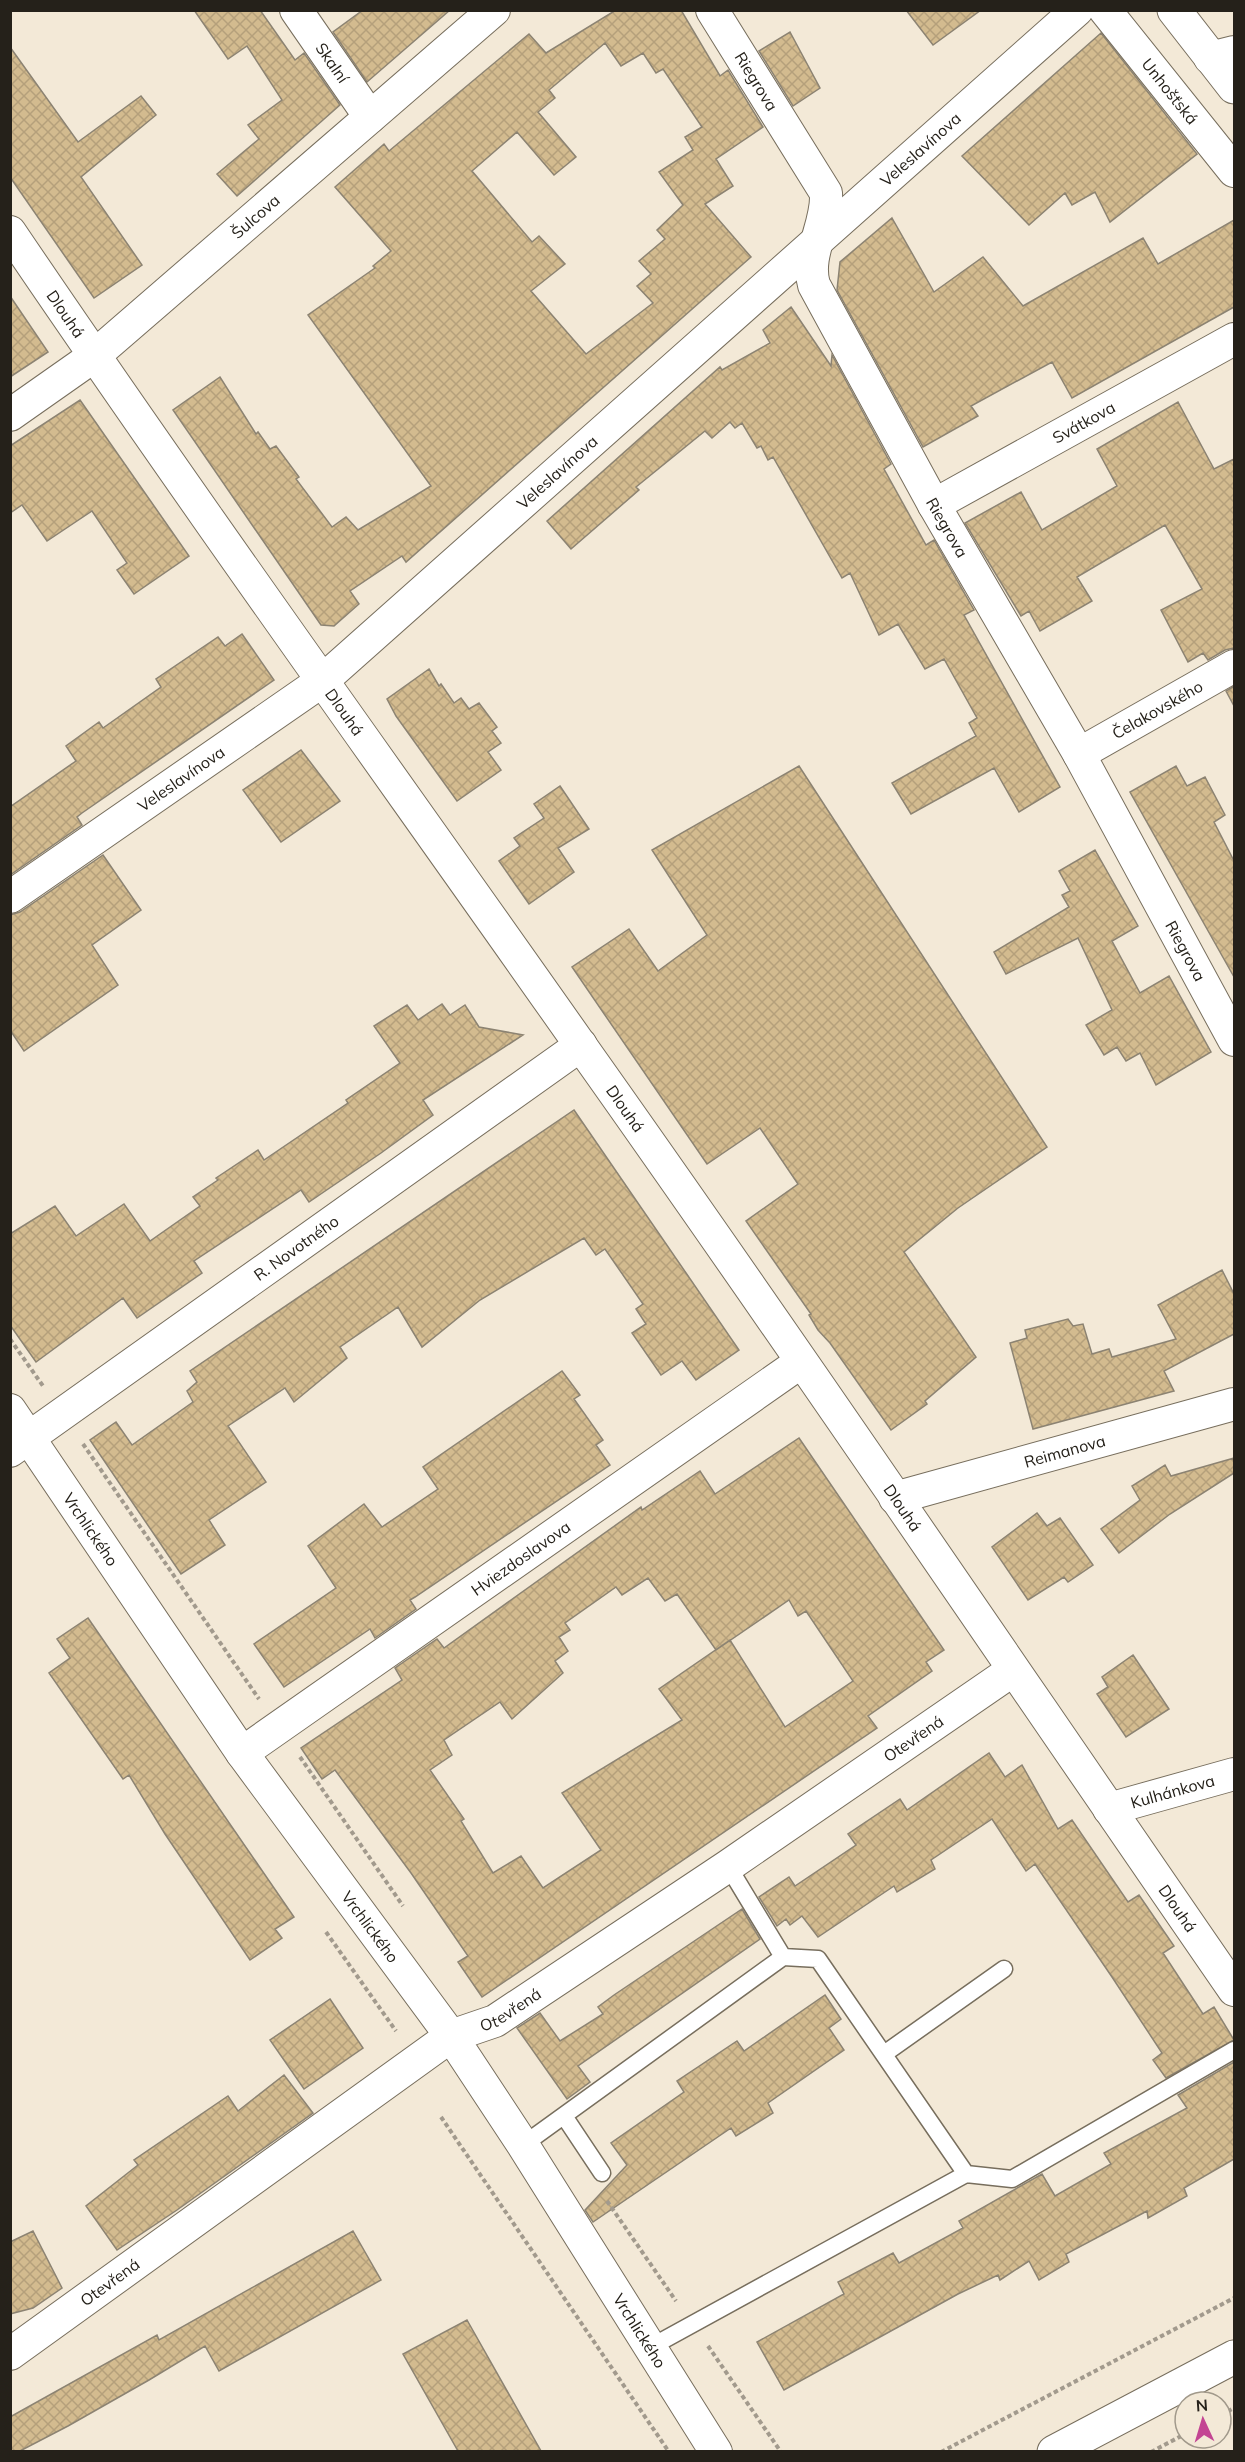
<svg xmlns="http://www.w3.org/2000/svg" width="1245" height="2462" font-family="Mulish,sans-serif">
	<defs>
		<pattern id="building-cross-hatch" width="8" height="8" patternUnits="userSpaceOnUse" patternTransform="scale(1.5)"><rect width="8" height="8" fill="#d3bb8f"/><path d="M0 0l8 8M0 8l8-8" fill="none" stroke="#b5a07b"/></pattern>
	</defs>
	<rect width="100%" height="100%" fill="#f3e9d7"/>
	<path fill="url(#building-cross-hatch)" stroke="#8c8372" stroke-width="1.5" fill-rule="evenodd" d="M194 10H260L295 60 304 53 340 105 237 196 217 174 259 139 248 125 282 100 247 46 228 59Z
		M363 10H450L367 82 333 32Z
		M616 10H681L720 76 728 70 763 127 716 159 733 186 705 204 751 257 406 562 402 556 350 591 359 604 334 626 321 625 173 410 220 377 256 434 258 432 270 449 276 446 299 477 296 479 332 527 346 517 358 530 431 486 308 315 375 268 373 266 391 251 335 187 384 144 389 151 529 34 546 53ZM605 43 621 66 643 53 656 73 663 69 702 127 685 137 693 150 659 172 683 205 657 230 665 239 639 261 651 274 637 286 653 303 586 354 531 291 565 264 539 236 532 242 472 171 517 132 554 175 576 157 538 112 555 98 549 90Z
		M906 10H981L933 45Z
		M790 32 820 88 793 106 759 51Z
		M1101 33 1197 154 1110 222 1095 192 1072 205 1065 193 1029 225 962 156Z
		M10 47 78 142 141 96 156 115 81 177 142 265 94 298 10 177Z
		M892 218 934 292 983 257 1023 306 1143 238 1158 264 1234 220V307L1072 398 1052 362 971 406 978 416 923 447 837 290 840 262Z
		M10 296 48 352 10 377Z
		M791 307 831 366 832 355 891 464 884 469 926 545 934 540 974 610 964 615 1060 787 1019 812 994 768 911 814 892 783 976 736 969 723 977 718 944 659 925 669 898 624 879 635 850 573 842 578 773 457 768 460 761 446 757 448 742 423 735 428 730 422 712 438 705 431 636 487 639 490 571 549 547 521 720 367 722 370 770 343 763 330Z
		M80 400 189 556 134 594 117 570 127 563 92 511 47 541 22 505 10 513V446Z
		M1178 402 1214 469 1234 459V648L1225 650 1208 660 1203 653 1188 662 1161 610 1202 589 1165 525 1077 577 1092 601 1040 631 1029 611 1021 616 965 523 1021 492 1042 530 1117 486 1097 449Z
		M242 634 274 680 82 813 77 817 82 825 10 875V807L76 761 66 746 99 722 103 728 161 687 156 679 218 637 225 646Z
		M429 669 439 686 441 684 454 703 461 698 469 709 479 703 497 727 492 731 501 743 488 752 501 770 457 801 396 716 387 699Z
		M1234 686V706L1226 691Z
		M301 750 340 801 281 842 243 790Z
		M799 766 1047 1147 958 1208 904 1252 976 1357 925 1401 927 1404 891 1430 830 1343 818 1330 809 1315 811 1314 746 1221 798 1184 760 1128 707 1164 572 967 629 929 658 971 707 935 652 850Z
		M1176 766 1187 786 1205 777 1225 815 1214 822 1234 861V977L1130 792Z
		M560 786 589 829 558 848 574 872 529 904 499 861 520 846 514 838 544 818 534 804Z
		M1095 850 1138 926 1112 941 1140 993 1169 976 1211 1052 1156 1085 1140 1053 1126 1061 1117 1047 1104 1055 1086 1025 1112 1010 1078 938 1006 974 994 952 1069 907 1062 895 1070 891 1059 871Z
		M103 855 141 910 92 945 118 985 24 1051 10 1030V915L20 912Z
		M442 1004 450 1015 465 1005 479 1027 523 1035 423 1100 433 1115 381 1153 309 1202 301 1190 194 1261 202 1273 137 1318 123 1298 36 1362 10 1325V1234L55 1206 76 1236 124 1204 150 1241 200 1206 193 1197 218 1180 216 1178 258 1150 264 1160 348 1103 346 1100 400 1063 374 1026 407 1005 418 1020Z
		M574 1110 739 1350 696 1380 682 1361 661 1375 632 1333 646 1324 636 1309 643 1304 605 1249 596 1255 584 1238 480 1300 422 1347 398 1307 340 1347 347 1358 294 1402 285 1388 228 1426 266 1482 209 1520 225 1545 181 1574 90 1440 116 1422 132 1445 193 1402 187 1391 197 1382 190 1371Z
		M1222 1270 1234 1294V1334L1164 1371 1174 1391 1033 1429 1010 1343 1027 1338 1025 1330 1068 1319 1073 1326 1083 1324 1092 1354 1109 1349 1112 1357 1176 1339 1158 1305Z
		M562 1371 580 1395 574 1399 603 1440 596 1445 610 1465 415 1597 410 1600 416 1609 375 1638 370 1629 284 1687 254 1644 336 1588 308 1546 364 1504 382 1527 438 1489 423 1467Z
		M799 1438 944 1650 926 1662 932 1671 868 1716 877 1728 482 1997 458 1962 468 1956 411 1873 335 1770 322 1779 301 1748 402 1680 395 1668 437 1639 444 1648 641 1507 642 1510 700 1471 715 1494ZM648 1578 665 1601 677 1594 716 1650 789 1600 798 1616 806 1611 853 1681 785 1727 730 1640 659 1689 682 1720 562 1793 601 1850 543 1888 521 1856 493 1873 461 1821 464 1819 430 1770 452 1755 444 1740 500 1702 512 1719 563 1673 555 1661 568 1651 559 1637 570 1630 565 1623 616 1587 622 1595Z
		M1234 1458V1473L1170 1514 1119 1553 1101 1529 1140 1500 1132 1486 1165 1465 1171 1476Z
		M1037 1513 1047 1526 1060 1518 1093 1565 1068 1582 1064 1577 1028 1600 992 1547Z
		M88 1618 294 1917 275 1929 282 1938 250 1960 165 1834 129 1775 123 1779 49 1673 70 1658 57 1639Z
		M1133 1655 1169 1709 1126 1737 1097 1694 1108 1687 1102 1677Z
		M989 1753 1005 1777 1022 1765 1058 1829 1072 1820 1128 1902 1139 1895 1174 1946 1163 1953 1182 1982 1203 2014 1214 2007 1234 2040 1166 2078 1153 2060 1162 2053 1112 1977 1035 1864 1026 1871 992 1819 931 1860 935 1869 897 1892 894 1886 818 1937 802 1916 790 1925 786 1919 777 1926 759 1897 789 1877 795 1886 856 1845 848 1834 900 1799 907 1810Z
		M742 1909 760 1939 578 2066 590 2082 567 2099 517 2028 540 2013 560 2041 603 2014 598 2007 614 1995Z
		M825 1995 841 2019 829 2028 844 2050 768 2103 773 2113 736 2136 731 2128 593 2222 585 2210 627 2165 611 2143 684 2092 677 2081 737 2041 744 2051Z
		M330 1999 363 2048 304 2089 270 2040Z
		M1234 2062V2159L1184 2188 1187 2196 1148 2218 1147 2211 1066 2254 1069 2262 1039 2280 1029 2261 1000 2280 998 2275 958 2294 784 2390 757 2342 844 2294 838 2282 893 2253 899 2263 963 2228 959 2221 1042 2174 1055 2196 1111 2164 1104 2153 1187 2108 1178 2095Z
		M284 2075 313 2113 177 2210 117 2250 86 2206 138 2165 134 2160 228 2096 238 2111Z
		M33 2231 62 2288 33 2308 10 2314V2242Z
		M353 2231 381 2280 219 2371 205 2346 149 2380 68 2426 20 2451H10V2417L157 2335 159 2340Z
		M467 2320 541 2451H458L403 2354Z"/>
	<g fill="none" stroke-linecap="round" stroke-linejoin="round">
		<g stroke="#776e5d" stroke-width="19">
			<path id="service" d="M728 1866 783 1957 818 1959 966 2174
				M884 2054 1004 1969
				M564 2116 602 2173
				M523 2145 783 1957
				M649 2348 966 2174 1012 2179 1234 2050"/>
		</g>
		<g stroke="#776e5d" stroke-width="34">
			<g id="minor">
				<path id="s1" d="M296 10 370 117"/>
				<path id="s2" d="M712 10 826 193C828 225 805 254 814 285L934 505 1079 754 1234 1040"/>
				<path id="s3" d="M1105 10 1234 171"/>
				<path d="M1210 58 1234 52"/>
				<path id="s4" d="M10 232C195 505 389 773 579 1043 801 1356 1016 1674 1234 1990"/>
				<path id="s5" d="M10 415 94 356 494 10"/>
				<path id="s6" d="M934 505 1234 339"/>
				<path id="s7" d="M1079 754 1234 666"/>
				<path id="s8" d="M10 897 322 681 1077 10"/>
				<path id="s9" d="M10 1410 242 1753 451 2036 523 2145 716 2452"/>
				<path id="s10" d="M10 1451 581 1045"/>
				<path id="s11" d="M895 1498 1234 1404"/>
				<path id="s12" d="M242 1753 801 1362"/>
				<path id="s13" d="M1109 1809 1234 1774"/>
				<path id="s14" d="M10 2354 451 2036 495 2021 728 1866 1013 1670"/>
			</g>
		</g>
		<g stroke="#776e5d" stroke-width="35">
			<path id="tertiary" d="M1054 2452 1234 2357"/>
		</g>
		<g stroke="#776e5d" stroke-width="35">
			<path id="primary" d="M1174 10 1234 87"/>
		</g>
		<path stroke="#a29a8d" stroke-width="4" stroke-dasharray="4.5 3" stroke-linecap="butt" d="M10 1339 43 1386
			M83 1444 259 1699
			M300 1757 403 1906
			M326 1932 396 2031
			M441 2117 669 2452
			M607 2201 676 2301
			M708 2346 781 2452
			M1221 2415 1234 2408
			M941 2452 1234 2298
			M1151 2452 1185 2434"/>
		<use href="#service" stroke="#fff" stroke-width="16"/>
		<use href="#minor" stroke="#fff" stroke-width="32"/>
		<use href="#tertiary" stroke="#fff" stroke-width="33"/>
		<use href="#primary" stroke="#fff" stroke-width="33"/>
	</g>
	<g text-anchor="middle" stroke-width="4.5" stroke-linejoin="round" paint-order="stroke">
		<g font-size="16" fill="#25211a" stroke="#f3e9d7">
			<text dy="6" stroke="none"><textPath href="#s1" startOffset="64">Skalní</textPath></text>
			<text dy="6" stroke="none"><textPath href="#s2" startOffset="84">Riegrova</textPath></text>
			<text dy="6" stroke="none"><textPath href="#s3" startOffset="104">Unhošťská</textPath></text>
			<text dy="6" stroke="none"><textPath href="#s8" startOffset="1180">Veleslavínova</textPath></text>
			<text dy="6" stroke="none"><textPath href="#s5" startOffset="316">Šulcova</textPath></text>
			<text dy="6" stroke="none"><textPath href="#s4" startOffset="99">Dlouhá</textPath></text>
			<text dy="6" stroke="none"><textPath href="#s6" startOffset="171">Svátkova</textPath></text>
			<text dy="6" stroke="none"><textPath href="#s8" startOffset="694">Veleslavínova</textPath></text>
			<text dy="6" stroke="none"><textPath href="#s2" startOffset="586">Riegrova</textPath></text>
			<text dy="6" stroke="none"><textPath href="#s7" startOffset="90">Čelakovského</textPath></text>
			<text dy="6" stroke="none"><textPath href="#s4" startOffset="585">Dlouhá</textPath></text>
			<text dy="6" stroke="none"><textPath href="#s8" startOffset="208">Veleslavínova</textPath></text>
			<text dy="6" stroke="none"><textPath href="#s2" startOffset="1072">Riegrova</textPath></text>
			<text dy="6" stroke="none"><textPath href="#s4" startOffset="1071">Dlouhá</textPath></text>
			<text dy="6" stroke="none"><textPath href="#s10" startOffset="351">R. Novotného</textPath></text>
			<text dy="6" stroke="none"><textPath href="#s11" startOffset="176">Reimanova</textPath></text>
			<text dy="6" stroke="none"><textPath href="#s4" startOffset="1557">Dlouhá</textPath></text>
			<text dy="6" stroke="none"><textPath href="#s9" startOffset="144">Vrchlického</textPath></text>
			<text dy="6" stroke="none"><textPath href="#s12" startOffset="340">Hviezdoslavova</textPath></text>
			<text dy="6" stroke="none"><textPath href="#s14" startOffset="1095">Otevřená</textPath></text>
			<text dy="6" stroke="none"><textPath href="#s13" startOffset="66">Kulhánkova</textPath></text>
			<text dy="6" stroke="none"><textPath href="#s4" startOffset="2043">Dlouhá</textPath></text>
			<text dy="6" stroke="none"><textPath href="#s9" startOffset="630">Vrchlického</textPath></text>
			<text dy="6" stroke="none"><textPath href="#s14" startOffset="609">Otevřená</textPath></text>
			<text dy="6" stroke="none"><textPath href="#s14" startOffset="123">Otevřená</textPath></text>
			<text dy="6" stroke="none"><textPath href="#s9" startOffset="1116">Vrchlického</textPath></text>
		</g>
	</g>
	<rect width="1245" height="2462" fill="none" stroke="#25211a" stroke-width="24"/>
	<g transform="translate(1203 2420) rotate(356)"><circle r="28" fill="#f3e9d7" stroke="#a1998b" stroke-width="1.5"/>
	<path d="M0-4.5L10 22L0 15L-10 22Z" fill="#c34593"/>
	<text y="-9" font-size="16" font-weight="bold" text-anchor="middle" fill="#25211a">N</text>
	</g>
</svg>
